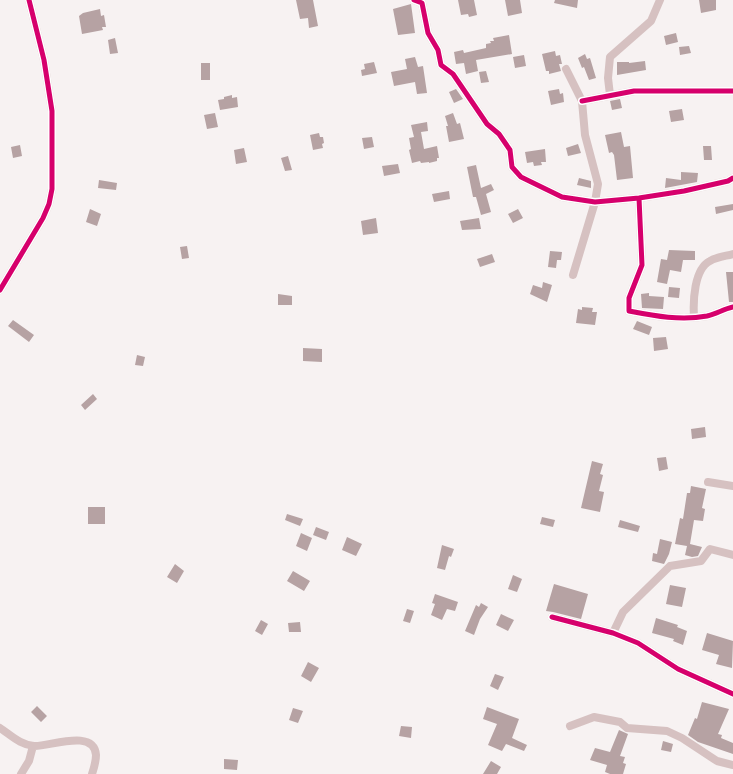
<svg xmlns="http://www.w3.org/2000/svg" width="733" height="774" font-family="'PT Sans',sans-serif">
	<rect width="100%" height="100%" fill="#f7f2f2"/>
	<path fill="#b6a2a3" d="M296 0H313L318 26 309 28 308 18 300 19Z
		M458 0H474L477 15 469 17 468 14 461 15Z
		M505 0H520L522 13 508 16Z
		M555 0H578L577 8 554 3Z
		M699 0H716V10L701 13Z
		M411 4 415 33 398 35 393 9Z
		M100 9 101 16 104 15 106 27H102L103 30 82 34 79 16 83 13Z
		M676 33 678 42 666 45 664 36Z
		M509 35 512 54 476 60 478 71 466 74 464 63 456 64 454 52 463 50 464 53 486 48V44L491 43 490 41H494L493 38Z
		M115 38 118 53 110 54 108 40Z
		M689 46 691 53 680 55 679 47Z
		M555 51 556 56 560 55 562 64H559L561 71 549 74V71H546L542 54Z
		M585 54 587 59 590 58 596 78 589 80 584 67 582 68 578 58Z
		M524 55 526 66 515 68 513 57Z
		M415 57 418 67 423 66 427 93 417 94 415 82 394 86 391 72 407 69 405 59Z
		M645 61 646 70 617 75V62H629V63Z
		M374 62 377 73 362 76 361 70 365 69 364 64Z
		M201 63H210V80H201Z
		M486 71 489 82 481 83 479 72Z
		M456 89 463 99 454 103 449 92Z
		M559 89 560 94 563 93 564 102 551 105 548 91Z
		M232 95V98L237 97 238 107 220 110 218 100 224 99V97Z
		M620 99 622 108 612 110 610 101Z
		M682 109 684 120 671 122 669 111Z
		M215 113 218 127 207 129 204 115Z
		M453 113 457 124 460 123 464 139 449 142 446 126H448L445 116Z
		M427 122 428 131 421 132 424 149 437 146 439 158H437V161L429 163V162L421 163 420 161 412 163 409 150 411 149 409 138 414 137 411 125Z
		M621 132 624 147 630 146 633 178 617 180 614 155 612 152 609 153 605 135Z
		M319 133 320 137H323L324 143 322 144 323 148 313 150 310 135Z
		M372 137 374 147 364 149 362 138Z
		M578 144 581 153 568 156 566 148Z
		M20 145 22 156 13 158 11 147Z
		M703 146H711L712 160H704Z
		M244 148 247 162 236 164 234 150Z
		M545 149 546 162H541L542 165 534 166 533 162 527 163 525 152Z
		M288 156 292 170 285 171 281 158Z
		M398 164 400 173 384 176 382 166Z
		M476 165 481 188 491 184 494 190 486 194 491 212 481 215 476 197H473L467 167Z
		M681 172 698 173 697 182 665 188 666 178 681 180Z
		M579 178 591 181V188L577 185Z
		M99 180 117 183 116 190 98 188Z
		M449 191 450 199 434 202 432 194Z
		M733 204V210L716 214 715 207Z
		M90 209 101 214 97 226 86 222Z
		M518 209 523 218 513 223 508 214Z
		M376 218 378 233 363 235 361 221Z
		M479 218 481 229 462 230 460 221Z
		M187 246 189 258 182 259 180 247Z
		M669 250 695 251V260H683L681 272 670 270 667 284 657 282 661 259 667 260Z
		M550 251 562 252 561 260H557L556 268 548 267Z
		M492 254 495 262 480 267 477 259Z
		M726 272H733V302H729Z
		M543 282 552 285 547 302 530 294 533 285 542 288Z
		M669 287 680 288 679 298 668 297Z
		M649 293V296L664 297 663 309 642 308 641 294Z
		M278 294 292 296V305H278Z
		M582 307 593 308 592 312H597L595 325 576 323 578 309 582 310Z
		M13 320 34 335 29 342 8 326Z
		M637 321 652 327 649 335 633 329Z
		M666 337 668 349 654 351 653 338Z
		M303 348 322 349V362L303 361Z
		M137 355 145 357 143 366 135 365Z
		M93 394 97 399 85 410 81 405Z
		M705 427 706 437 692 439 691 429Z
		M666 457 668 469 659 471 657 458Z
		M592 461 603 464 600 474 603 475 599 491 604 492 600 512 581 508Z
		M691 486 706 489 702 508 705 509 703 521 694 520 690 544 702 547 698 556 692 557 685 555 687 546 675 544 680 518 683 519 687 493H690Z
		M88 507H105V524H88Z
		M287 514 303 519 300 526 285 520Z
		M542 517 555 520 553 527 540 524Z
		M620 520 640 526 638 532 618 527Z
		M316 527 329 532 326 540 313 535Z
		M301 533 312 538 307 551 296 546Z
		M347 537 362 544 356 556 342 550Z
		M660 539 672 542 669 554 664 564 652 561 653 553 657 554Z
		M442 545 454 549 451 557 449 556 445 570 437 568Z
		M175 564 184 571 177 583 167 577Z
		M293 571 310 581 304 591 287 581Z
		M513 575 522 579 517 592 508 589Z
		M554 584 588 594 581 619 553 612 546 611Z
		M670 585 686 588 682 607 666 604Z
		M435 594 458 602 455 611 447 609 442 620 431 615 435 604 432 603Z
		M481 603 488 607 480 619 474 635 465 631 476 605 479 607Z
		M407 609 414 611 410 623 403 621Z
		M501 614 514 620 508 631 496 625Z
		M656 618 678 625 677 627 687 631 683 645 673 641 674 639 652 633Z
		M261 620 268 624 262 635 255 631Z
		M300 622 301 632H289L288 623Z
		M707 633 733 641 732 668 716 664 719 655 702 650Z
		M308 662 319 668 311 682 301 676Z
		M495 674 504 677 498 690 490 686Z
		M702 702 729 709 718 734 722 735 721 738 733 743V754L698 742 688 735 695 718 697 719Z
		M37 706 47 716 41 722 31 712Z
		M487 707 519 719 512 738 527 745 524 751 506 744 502 751 488 745 497 724 483 719Z
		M293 708 303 711 298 723 289 720Z
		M401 726 412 727 411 738 399 736Z
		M619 730 628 734 620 756 625 757 623 763 626 764 623 774H610L605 772 607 765 590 760 595 748 610 752Z
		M663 741 673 744 671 752 661 750Z
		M224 759 238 760 237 770 224 769Z
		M491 761 501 767 497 774H483Z"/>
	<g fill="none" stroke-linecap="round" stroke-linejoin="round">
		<path stroke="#d6c1c1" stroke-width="8" d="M414 0 422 3 428 33 438 50 441 65 453 74 487 124 499 134 510 150 512 167 521 177 562 197 595 202 639 198 684 191 728 181 733 178
			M566 69 582 101 585 135 598 184 595 202 573 275
			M610 95 608 78 610 57 651 21 660 0
			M582 101 634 91H733
			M639 198 642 265 629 298V311C655 316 681 321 707 316 716 314 724 309 733 307
			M0 290 43 218 49 204 52 189V111L44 60 29 0
			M694 317C693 301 694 269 710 261 716 257 726 256 733 254
			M708 482 733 486
			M552 617 613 633 638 643 678 669 733 694
			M613 633 623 612 670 566 701 561 710 549 733 555
			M570 726 594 717 620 722 627 728 667 731 682 738 717 761 733 765
			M0 728C11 735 20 745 34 746 49 747 94 728 96 755 96 761 94 768 92 774
			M21 774 29 761 33 746"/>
		<g stroke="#fff" stroke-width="8">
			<path id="cycleway" d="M414 0 422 3 428 33 438 50 441 65 453 74 487 124 499 134 510 150 512 167 521 177 562 197 595 202 639 198 684 191 728 181 733 178
				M582 101 634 91H733
				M639 198 642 265 629 298V311C655 316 681 321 707 316 716 314 724 309 733 307
				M0 290 43 218 49 204 52 189V111L44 60 29 0
				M552 617 613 633 638 643 678 669 733 694"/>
		</g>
		<use href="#cycleway" stroke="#d6006c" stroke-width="5"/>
	</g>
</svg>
